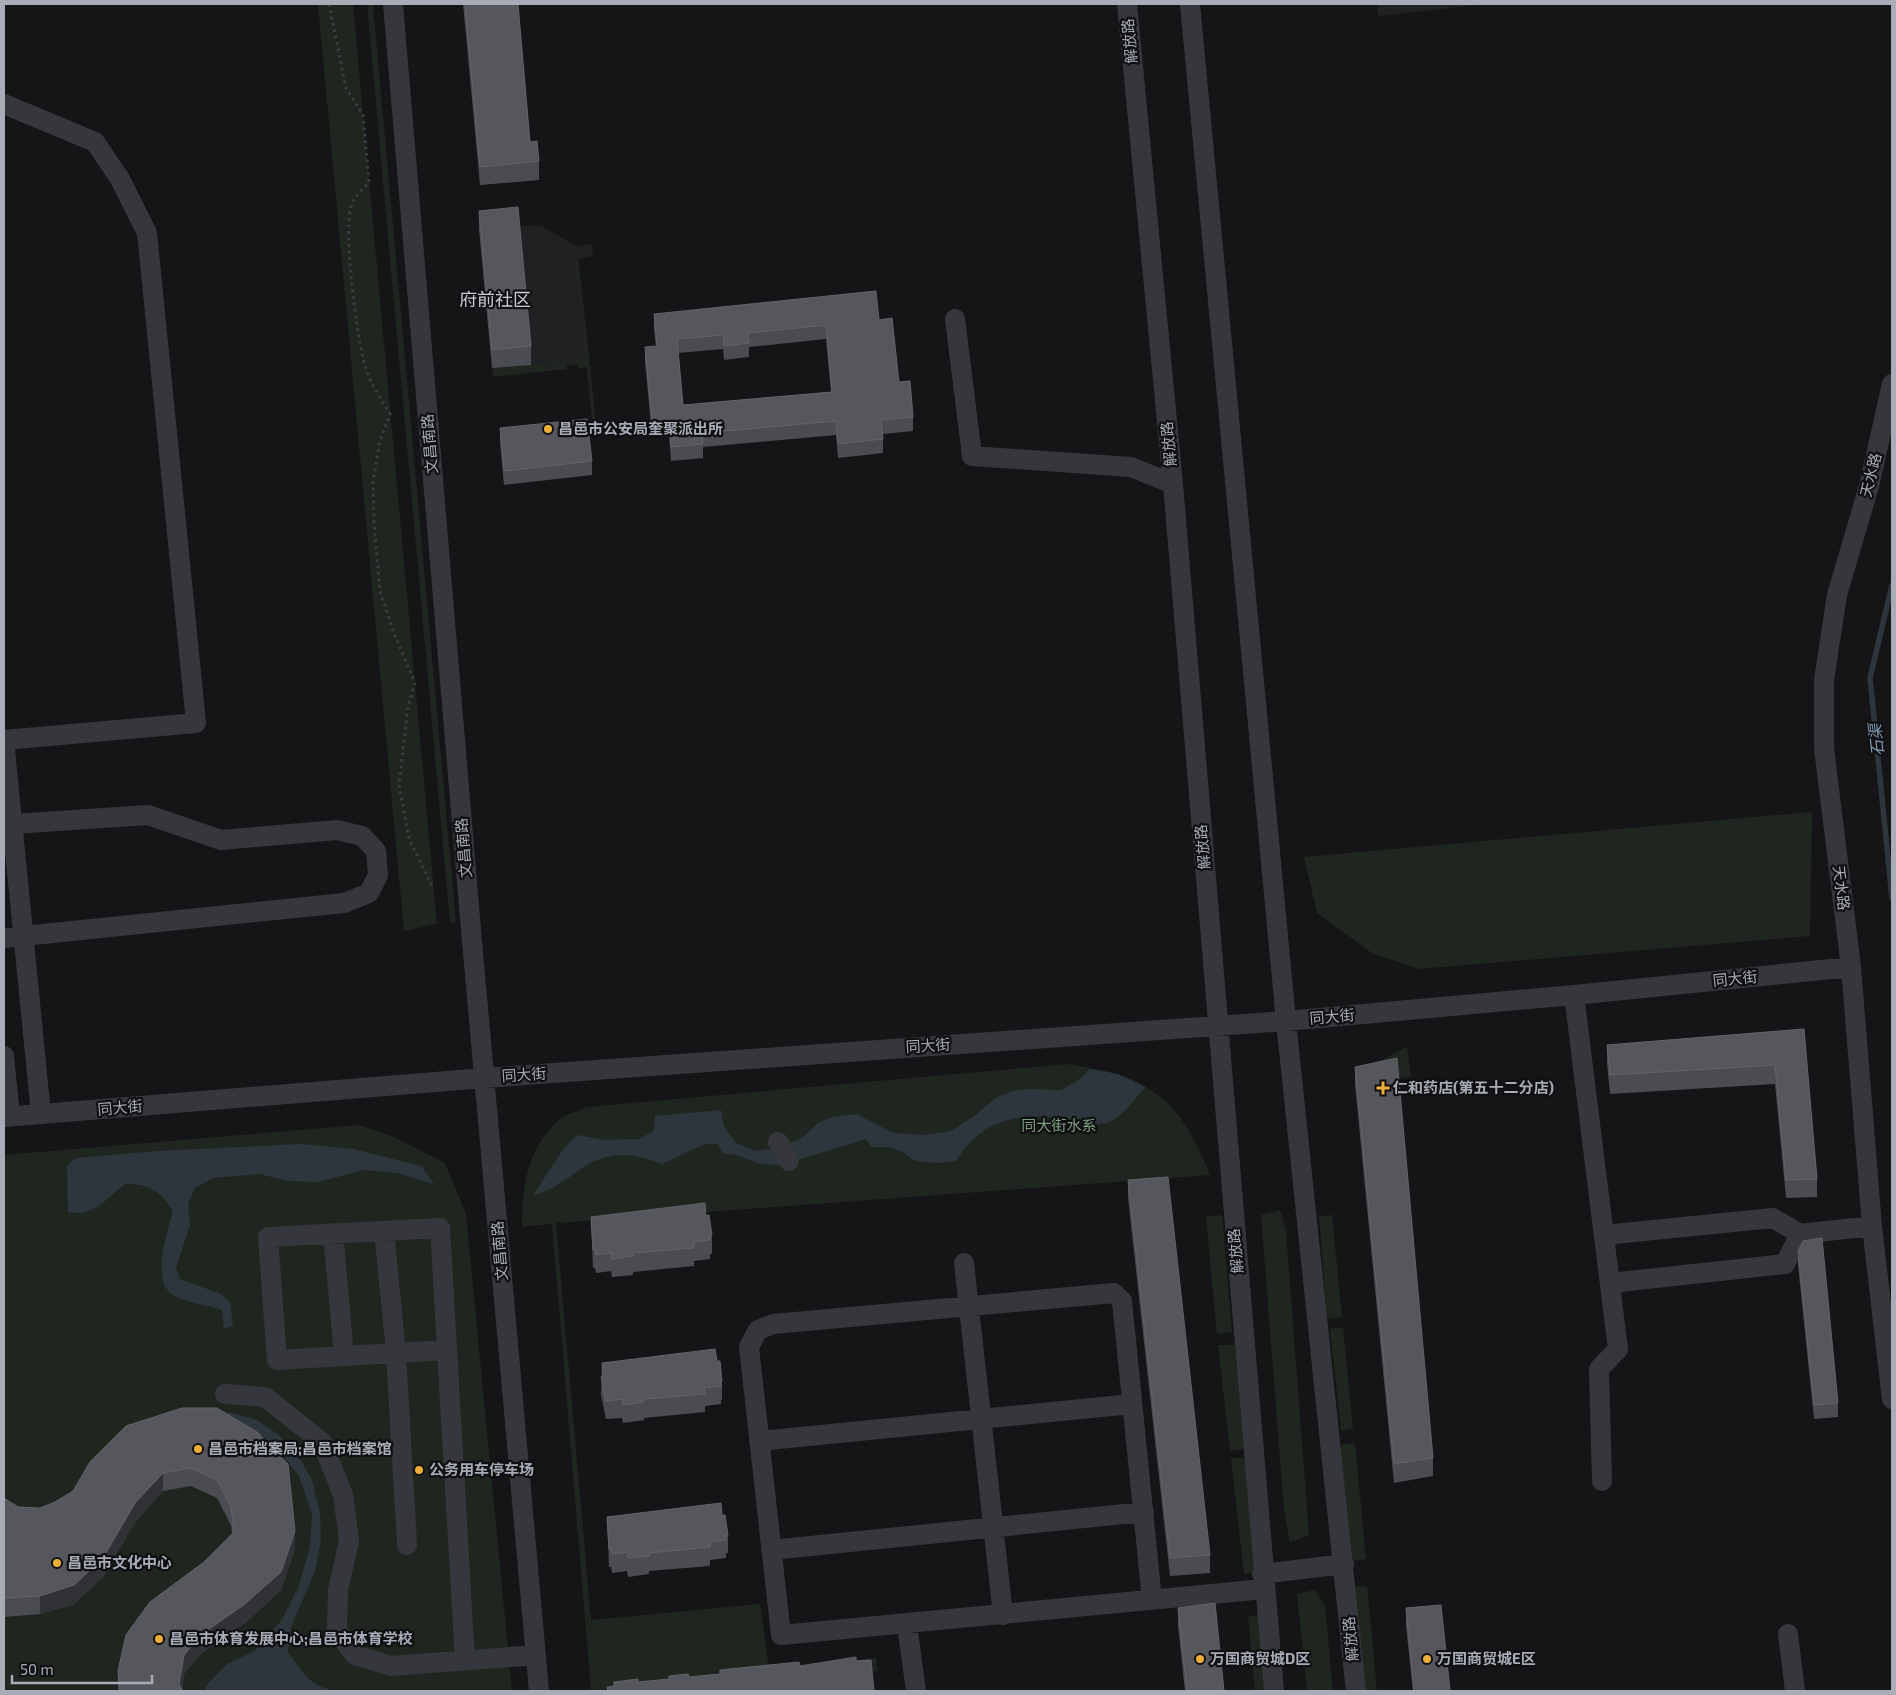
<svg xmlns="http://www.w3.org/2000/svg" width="1896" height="1695" font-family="'Exo 2','Noto Sans SC',sans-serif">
	<rect width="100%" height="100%" fill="#151517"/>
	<path fill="#212124" d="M1377 4H1488L1378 16Z
		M518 226H542L576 246 592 244 593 256 578 259 590 363 493 373 479 229Z"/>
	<path fill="#1f2620" d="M318 4H353L437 924 404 931Z
		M367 4H373L456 922 450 923Z
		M578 258 597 432H593L587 367 578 368 577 360 586 359 575 260Z
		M566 361 567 369 493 377V368Z
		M1812 812 1810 936 1419 969 1372 953 1317 913 1304 857Z
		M1407 1047 1411 1076 1355 1085C1368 1066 1387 1057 1407 1047Z
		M1068 1064C1084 1068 1102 1069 1118 1074 1171 1092 1191 1127 1210 1175L556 1223 591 1620 760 1604 769 1669 876 1658 878 1671 686 1691H591L552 1224 522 1227C522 1187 527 1148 559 1120 566 1114 579 1111 587 1107Z
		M359 1125 394 1137 445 1163 466 1214 512 1691H4V1155Z
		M1280 1210 1286 1231 1309 1535 1290 1542 1284 1510 1261 1215Z
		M1222 1215 1232 1332 1217 1334 1206 1217Z
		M1332 1215 1342 1317 1327 1319 1319 1216Z
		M1343 1327 1353 1428 1341 1431 1330 1329Z
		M1218 1345H1235L1244 1449 1230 1451Z
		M1355 1443 1366 1559 1352 1561 1340 1445Z
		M1231 1458H1245L1257 1573 1244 1574Z
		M1367 1586 1377 1691H1365L1355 1587Z
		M1315 1590 1325 1606 1333 1691H1307L1297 1594Z
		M1260 1615 1268 1691H1255L1248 1617Z"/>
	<path fill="#2d363c" d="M1090 1069 1118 1074 1145 1087C1135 1099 1123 1116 1109 1122 1095 1127 1081 1121 1067 1119 1020 1112 982 1118 956 1161L938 1163 915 1161 903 1152 889 1147H872L866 1139 781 1165 761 1164 736 1155 722 1153 718 1144H705L662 1164C622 1149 602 1152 568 1178 554 1187 550 1191 533 1195L564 1148 577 1135 604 1140 639 1139 654 1131 655 1116 721 1110 724 1127 736 1143 756 1151 780 1147 802 1138 818 1123 832 1117 857 1114 893 1133 925 1135 951 1131 977 1114 995 1098 1012 1091 1028 1089 1061 1090 1077 1081Z
		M301 1144 354 1149 421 1166 434 1184 397 1173 364 1170 318 1182 288 1181 259 1174 213 1178 195 1188 188 1204 190 1225 176 1268 180 1279 221 1294 230 1302 233 1326 224 1329 222 1310C206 1304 188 1304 173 1295 150 1281 168 1231 173 1210 158 1190 150 1184 125 1184 107 1198 93 1218 68 1212L67 1166 75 1158 157 1151Z
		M228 1412 257 1420 279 1435 298 1456 312 1480 320 1513 321 1540 315 1571 291 1627 288 1652C313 1688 317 1691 361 1691H206L205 1687 227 1664 254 1651 281 1621 299 1586 310 1547 312 1514 299 1476 285 1458 262 1436 228 1422Z"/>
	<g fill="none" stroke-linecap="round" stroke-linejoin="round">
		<path stroke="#2d363c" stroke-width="5.5" d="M1892 585 1870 678 1892 898"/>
		<path stroke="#3c3e43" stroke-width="3" stroke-dasharray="2.5 4" stroke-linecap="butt" d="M329 4 346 88 363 115 369 182C364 188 355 196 352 203 342 229 357 337 365 366 370 383 381 399 390 414L380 441 373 481 374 522 380 591 393 631 415 683 408 707 399 784 409 839 433 888"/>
		<path stroke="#36373c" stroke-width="20" d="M393 4 471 930 539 1691
			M1127 4 1173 484 1274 1691
			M1190 4 1286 1021 1356 1691
			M4 104 95 142 120 179 147 233 196 723 4 740
			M955 319 972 456 1131 467 1173 484
			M1892 384 1869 486 1837 595 1824 680V748L1851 967 1872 1226 1892 1399
			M4 740 41 1114
			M4 823 13 824 148 815 221 840 337 830 362 836 376 851 378 875 369 893 344 903 4 938
			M1574 995 1618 1349 1599 1369 1602 1481
			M4 1056 10 1116
			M4 1117 484 1078 1286 1021 1574 995 1851 967
			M778 1142 789 1161
			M384 1231 396 1352 407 1545
			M333 1233 344 1355
			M1800 1234 1872 1226
			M1604 1235 1773 1218 1800 1234 1785 1264 1610 1283
			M964 1263 1003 1615
			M446 1350 277 1360 268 1237 440 1228 465 1660
			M225 1394 265 1397 322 1442 343 1495 349 1541 338 1590 337 1631 355 1655 391 1666 536 1655
			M759 1441 1132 1404
			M771 1550 1144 1512
			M1262 1574 1344 1564
			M1152 1600 1122 1301 1114 1293 773 1324 758 1330 749 1347 781 1635 1264 1589
			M907 1625 916 1691
			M1788 1634 1795 1691"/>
	</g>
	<path fill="#4b4c52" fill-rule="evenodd" d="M463 4H518L530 142 539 161V180L480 185Z
		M479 211 531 346V365L492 368 479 229Z
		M654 314 879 320 899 382 913 417V431L883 434V453L838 458 836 435 703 447V458L671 461 669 434 652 435 645 362V347H656L654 328ZM826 339 831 392 683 405 678 353 723 349 724 360 749 357V347Z
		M500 428 592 461V475L504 485 500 442Z
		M1804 1029 1817 1179V1197L1786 1198 1775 1084 1610 1094 1607 1063V1045Z
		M1355 1067 1433 1458V1476L1394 1483 1355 1085Z
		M1128 1180 1210 1555V1573L1170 1576 1128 1198Z
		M706 1216 712 1235V1254H710V1259L694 1261V1266L633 1272V1275L612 1277 611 1271 596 1273 595 1268H593L591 1217Z
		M1798 1251 1838 1403V1417L1814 1419 1798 1265Z
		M717 1361 722 1381V1399L721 1400V1404L705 1406V1412L644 1418V1420L623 1423 622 1418 606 1419 601 1395 602 1363Z
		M182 1408 295 1549 281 1590 245 1623 202 1653 184 1674 182 1688 183 1691H118V1671L204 1562 232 1534 231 1525 217 1498 191 1486 163 1491 135 1522 103 1577 74 1604 40 1614 4 1617V1498L18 1507 40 1508 55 1502 73 1491Z
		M722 1515 728 1535V1553H726V1558L710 1560V1566L649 1571V1574L628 1577 627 1571 612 1573 611 1567H609L607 1517Z
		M1178 1608 1224 1691H1185L1178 1626Z
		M1406 1608 1450 1691H1413L1406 1626Z"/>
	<path fill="#313236" d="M163 1473V1491L135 1522 103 1577 74 1604 40 1614V1596L135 1503Z
		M295 1531V1549L281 1590 245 1623 202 1653 184 1674 181 1691 179 1684 184 1655 202 1634Z"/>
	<path fill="#55575d" stroke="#62646b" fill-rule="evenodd" d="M465 4H518L530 142 537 141 539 161 480 167Z
		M518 207 531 346 492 350 479 211Z
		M876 291 879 320 892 318 899 382 910 381 913 417 881 420 883 439 838 444 836 421 702 433 703 444 671 447 669 420 652 421 645 347 657 346 654 314ZM826 325 832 392 683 405 677 339 723 335 724 346 749 343 748 333Z
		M587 419 592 461 504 471 500 428Z
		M1804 1029 1817 1179 1786 1180 1775 1065 1610 1075 1607 1045Z
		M1397 1058 1433 1458 1394 1464 1355 1067Z
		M1168 1177 1210 1555 1170 1558 1128 1180Z
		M705 1203 706 1216 709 1215 712 1235 709 1236 710 1240 694 1242V1248L633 1253V1256L612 1259 611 1253 596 1255 595 1249 593 1250 591 1217Z
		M1822 1238 1838 1403 1814 1405 1798 1251 1803 1241Z
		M715 1349 717 1361H720L722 1381H720L721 1386 704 1388 705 1394 643 1399 644 1402 623 1405 622 1399 606 1401 601 1377H603L602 1363Z
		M182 1408H217L257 1432 288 1464 295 1531 281 1572 245 1604 202 1634 184 1655 179 1684 183 1691H120L118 1671 126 1635 150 1602 204 1562 234 1532 231 1507 217 1480 191 1468 163 1473 135 1503 103 1558 74 1585 40 1596 4 1598V1498L18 1507 40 1508 55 1502 73 1491 90 1462 126 1426Z
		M721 1503 722 1515H725L728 1535H725L726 1540 710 1542V1547L649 1553V1556L628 1558 627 1552 612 1554 611 1549H609L607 1517Z
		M1215 1603 1224 1691H1187L1178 1608Z
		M1441 1605 1450 1691H1414L1406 1608Z
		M856 1657V1661L871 1660 874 1691H608L607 1687 614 1686V1682L638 1679V1682L669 1679V1676L688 1674 689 1677 720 1674V1670L799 1662 800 1666Z"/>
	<g fill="#edaf36" stroke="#101012" stroke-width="2">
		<circle cx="548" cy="429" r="5"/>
		<path d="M1380.5 1080.5h5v5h5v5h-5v5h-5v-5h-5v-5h5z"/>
		<circle cx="198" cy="1449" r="5"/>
		<circle cx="419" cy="1470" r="5"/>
		<circle cx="57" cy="1563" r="5"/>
		<circle cx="159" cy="1639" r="5"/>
		<circle cx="1200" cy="1659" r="5"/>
		<circle cx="1427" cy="1659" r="5"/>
	</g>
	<g text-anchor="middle" stroke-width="4.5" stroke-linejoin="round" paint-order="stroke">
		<g font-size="15" fill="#a7acb7" stroke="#101012">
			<text transform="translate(1130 41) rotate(-95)" y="5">解放路</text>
			<text transform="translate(430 444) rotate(-95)" y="5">文昌南路</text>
			<text transform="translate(1169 444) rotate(-95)" y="5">解放路</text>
			<text transform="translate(1871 475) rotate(-76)" y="5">天水路</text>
			<text transform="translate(1203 847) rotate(-95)" y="5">解放路</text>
			<text transform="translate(464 848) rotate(-95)" y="5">文昌南路</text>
			<text transform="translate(1841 888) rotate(83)" y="5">天水路</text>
			<text transform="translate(1735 979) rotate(-6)" y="5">同大街</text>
			<text transform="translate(1332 1017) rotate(-5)" y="5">同大街</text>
			<text transform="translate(928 1046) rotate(-4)" y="5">同大街</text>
			<text transform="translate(524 1075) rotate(-4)" y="5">同大街</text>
			<text transform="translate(120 1108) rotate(-5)" y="5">同大街</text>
			<text transform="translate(500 1251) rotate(-95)" y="5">文昌南路</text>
			<text transform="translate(1236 1251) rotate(-95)" y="5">解放路</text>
			<text transform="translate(1351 1639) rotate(-95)" y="5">解放路</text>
		</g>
		<g font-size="15" font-weight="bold" fill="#a7acb7" stroke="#101012" text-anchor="start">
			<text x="558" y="434">昌邑市公安局奎聚派出所</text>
			<text x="1393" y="1093">仁和药店(第五十二分店)</text>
			<text x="208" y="1454">昌邑市档案局;昌邑市档案馆</text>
			<text x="429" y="1475">公务用车停车场</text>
			<text x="67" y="1568">昌邑市文化中心</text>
			<text x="169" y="1644">昌邑市体育发展中心;昌邑市体育学校</text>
			<text x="1210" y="1664">万国商贸城D区</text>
			<text x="1437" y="1664">万国商贸城E区</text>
		</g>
		<g font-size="15" fill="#7ea180" stroke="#101012">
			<text x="1059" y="1131">同大街水系</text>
		</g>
		<g font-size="16" font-style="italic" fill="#7f9ab1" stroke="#101012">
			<text transform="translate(1876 740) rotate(-96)" y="6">石渠</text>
		</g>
		<g font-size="18" fill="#c8cbd3" stroke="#101012">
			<text x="495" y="306">府前社区</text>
		</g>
	</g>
	<rect width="1896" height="1695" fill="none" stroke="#a7acb7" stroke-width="10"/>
	<path d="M12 1675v8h140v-8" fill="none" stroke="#a7acb7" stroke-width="2.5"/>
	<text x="20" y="1675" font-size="15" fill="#a7acb7" stroke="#101012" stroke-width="4" paint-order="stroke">50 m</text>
</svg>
